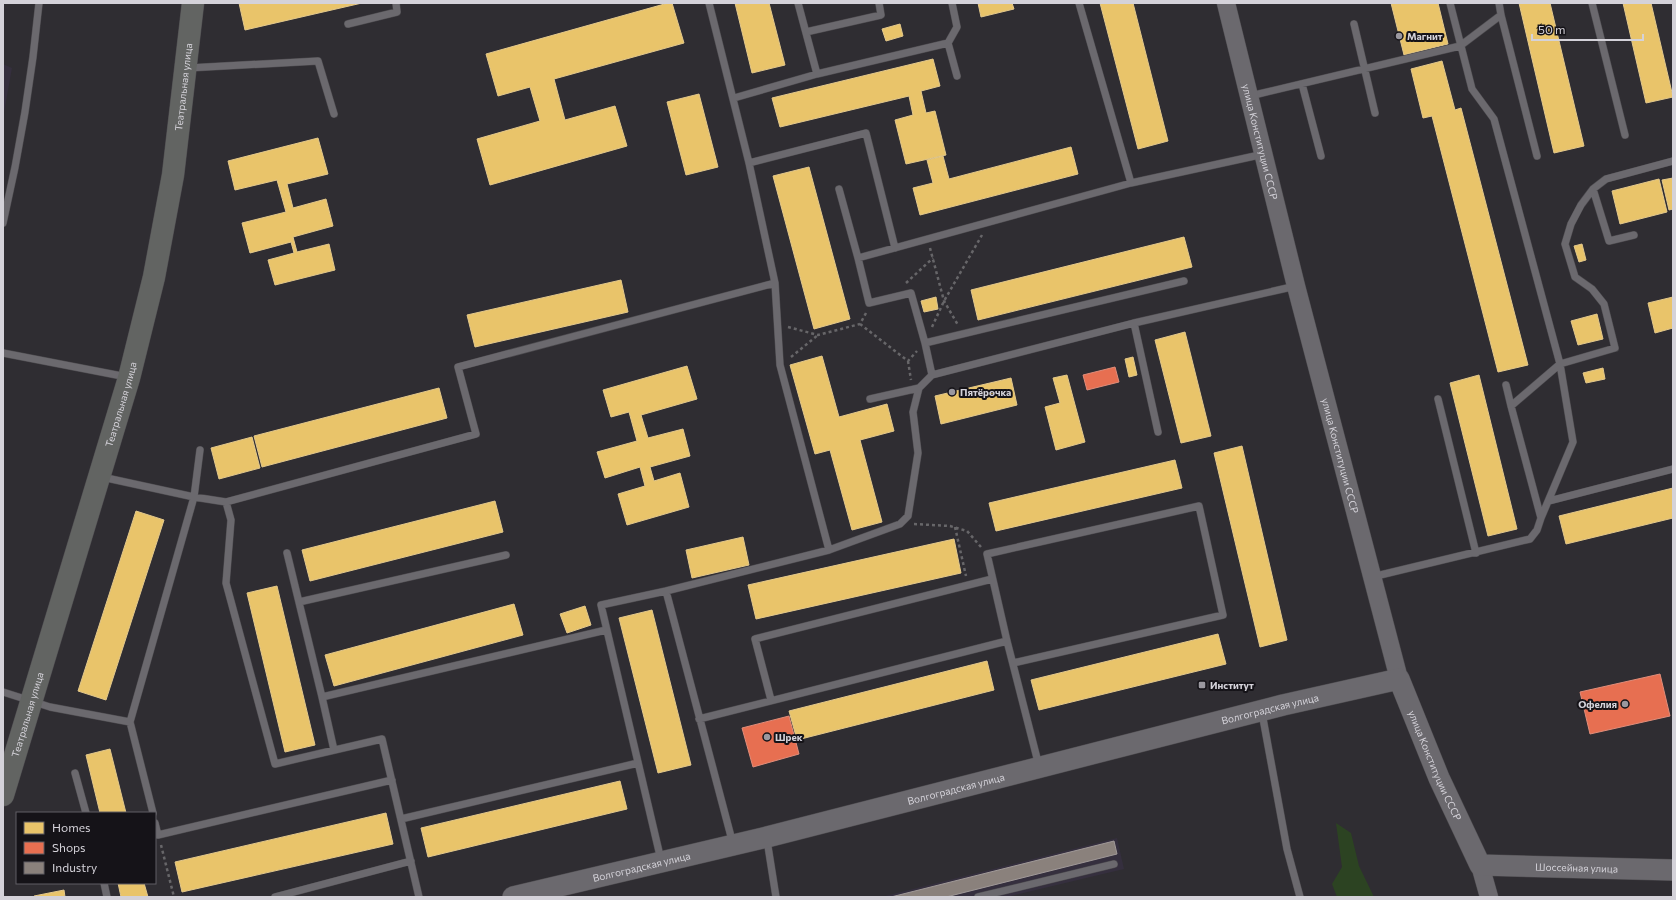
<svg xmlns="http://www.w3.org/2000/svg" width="1676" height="900" font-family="Commissioner,sans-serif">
	<rect width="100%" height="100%" fill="#2f2d32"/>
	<path fill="#352f3e" d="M3 64 12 68 3 118Z
		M1117 838 1124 869 1007 897H881Z"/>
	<path fill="#2c4322" d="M1336 823 1351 833 1359 866 1374 897H1337L1332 884 1342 867Z"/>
	<path fill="#e9c46a" stroke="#e3c88b" d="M239 3H362L245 30Z
		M668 3H672L684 43 554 79 565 120 615 106 627 146 490 185 477 139 540 121 530 87 498 96 486 54Z
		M735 3H769L785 65 752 73Z
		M978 3H1012L1014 9 981 17Z
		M1100 3H1133L1168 141 1138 149Z
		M1391 3H1438L1448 44 1404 55Z
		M1519 3H1550L1584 146 1554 153Z
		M1623 3H1651L1673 97 1646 103Z
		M900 24 903 36 886 41 882 29Z
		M933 59 940 86 921 91 926 113 935 111 946 155 906 164 895 120 913 115 909 96 780 127 772 98Z
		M1442 61 1455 110 1461 108 1528 365 1498 372 1432 116 1423 118 1411 69Z
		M699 94 718 167 686 175 667 102Z
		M318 138 328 174 287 184 293 208 326 199 333 226 293 237 297 252 329 244 335 270 275 285 268 260 294 253 291 242 250 253 242 223 286 212 277 180 235 190 228 161Z
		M1071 147 1078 174 920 215 913 188 933 183 927 160 943 156 949 179Z
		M809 167 850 319 814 329 773 176Z
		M1673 178V209L1669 210 1662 180Z
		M1659 179 1667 212 1620 224 1612 191Z
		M1184 237 1192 267 978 320 971 290Z
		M1582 244 1586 260 1579 262 1574 246Z
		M621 280 628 312 475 347 467 315Z
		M936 297 938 309 924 312 921 301Z
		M1673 297V328L1655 333 1648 303Z
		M1597 314 1603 339 1578 345 1571 321Z
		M1185 332 1211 436 1181 443 1155 340Z
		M822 356 839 417 887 404 894 431 860 440 882 522 852 530 830 450 815 454 790 365Z
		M1133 357 1137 375 1129 377 1125 359Z
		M687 366 697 399 641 415 648 438 683 429 690 456 650 467 654 481 680 473 689 507 627 525 618 494 645 486 640 467 605 478 597 452 637 441 629 412 611 417 603 390Z
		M1603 368 1605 379 1586 383 1583 373Z
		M1067 375 1085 442 1056 450 1045 407 1060 403 1053 378Z
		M1479 375 1517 529 1488 536 1450 383Z
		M1011 378 1017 405 941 424 935 396Z
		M439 388 447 418 262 467 254 436Z
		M252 437 260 468 219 479 211 448Z
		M1242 446 1287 640 1260 647 1214 453Z
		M1175 460 1182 488 996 531 989 503Z
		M1673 488V518L1566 544 1559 516Z
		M495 501 503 532 310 581 302 550Z
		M136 511 164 520 106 700 78 691Z
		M743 537 749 565 692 578 686 550Z
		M954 539 961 573 756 619 748 585Z
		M277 586 315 745 285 752 247 593Z
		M514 604 523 635 334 686 325 655Z
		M585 606 591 625 567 633 560 614Z
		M652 610 691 765 658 773 619 618Z
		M1218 634 1226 664 1039 710 1031 680Z
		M987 661 994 690 797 740 789 711Z
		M110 749 126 813H100L86 755Z
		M620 781 627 809 428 857 421 828Z
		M386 813 393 844 182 892 175 862Z
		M118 883H144L148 897H121Z
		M64 890 65 897H34V896Z"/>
	<path fill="#e76f51" stroke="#e18d7a" d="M1115 367 1119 382 1087 390 1083 375Z
		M1660 674 1670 716 1590 734 1580 692Z
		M789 716 799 754 753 767 742 728Z"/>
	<path fill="#8a817c" stroke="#a09998" d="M1114 841 1117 854 946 897H891Z"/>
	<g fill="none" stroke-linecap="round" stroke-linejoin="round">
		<g stroke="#4d4b4f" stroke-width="8">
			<path id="service" d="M709 3 749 163 866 133 895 248
				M798 3 817 74
				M952 3 957 27 948 43 957 76
				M1079 3 1131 183
				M1450 3 1472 89 1494 119 1560 364 1573 442 1541 518
				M1592 3 1625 135
				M1501 15 1537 156
				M348 24 397 12 396 3
				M1354 24 1375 113
				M806 32 881 15 879 3
				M188 68 318 61 334 114
				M1302 84 1321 156
				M1250 96 1460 46 1501 15 1499 3
				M734 98 817 74 948 43
				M839 189 858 258 1131 183 1264 154
				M1593 189 1609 241 1634 235
				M3 223C20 150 32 77 39 3
				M858 258 869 303 911 293 925 343
				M1134 323 1158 432
				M3 353 127 377
				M932 375 925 343 1184 281
				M1506 385 1511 406
				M870 399 919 388 932 375 1134 323 1296 286
				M1438 399 1476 553
				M102 477 194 497 226 502 231 520 226 583 275 764 382 739 419 897
				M1549 501 1673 469
				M226 502 476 434 458 367 775 283
				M829 550 900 524 908 516 918 453 913 412 919 388
				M287 553 322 697
				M1372 577 1530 539 1537 530 1541 518 1511 406 1560 364 1615 348 1604 304 1592 289 1575 277 1565 244 1571 224 1581 205 1593 189 1606 179 1673 161
				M666 591 733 844
				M299 602 506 555
				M1007 641 987 554 1199 506 1223 615 1013 663
				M3 692 50 707 130 722
				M771 700 755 639 992 579
				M1262 713 1287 849 1300 897
				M699 719 1007 641 1039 766
				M334 750 322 697 606 630
				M75 773 86 813
				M153 813 130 722 194 497 200 450
				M401 819 638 763
				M155 823 158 835 392 780
				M767 840 776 897
				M661 860 601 605 666 591 829 550 780 365 775 283 749 163
				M104 883 107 897
				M275 897 411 861
				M978 897 1114 864"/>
		</g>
		<g stroke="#4d4b4f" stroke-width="19">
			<g id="tertiary">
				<path id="s1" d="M1226 3 1296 286 1399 679"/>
				<path d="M1480 865 1489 897"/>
			</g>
		</g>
		<g stroke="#4d4b4f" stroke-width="22">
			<g id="secondary">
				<path id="s2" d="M513 897 767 837 1283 705 1399 679 1439 778 1480 865 1673 870"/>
			</g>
		</g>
		<g stroke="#4d4b4f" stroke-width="23">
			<g id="primary">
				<path id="s3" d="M3 795 129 378 154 277 173 175 193 3"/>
			</g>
		</g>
		<path stroke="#676669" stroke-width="2.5" stroke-dasharray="3 3" stroke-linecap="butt" d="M930 248 944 301 958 325
			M906 283 933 258
			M860 324 908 361 917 351
			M788 327 818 335 860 324 866 313
			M932 327 944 301 982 235
			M791 357 818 335
			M908 361 911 380
			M914 524 950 526 967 531 981 547
			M955 527 966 576
			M161 845 174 897"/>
		<use href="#service" stroke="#6b696e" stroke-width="7"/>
		<use href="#tertiary" stroke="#6b696e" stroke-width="18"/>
		<use href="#secondary" stroke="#6b696e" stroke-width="21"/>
		<use href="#primary" stroke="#626462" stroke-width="22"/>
	</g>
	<g fill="#9a989f" stroke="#151318" stroke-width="1.5">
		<circle cx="1399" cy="36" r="4"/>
		<circle cx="952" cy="392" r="4"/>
		<rect x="1198" y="681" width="8" height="8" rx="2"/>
		<circle cx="1625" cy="704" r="4"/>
		<circle cx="767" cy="737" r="4"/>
	</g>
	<g text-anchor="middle" stroke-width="4" stroke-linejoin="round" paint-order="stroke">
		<g font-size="10" font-weight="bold" fill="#d4d2d9" stroke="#151318" text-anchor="start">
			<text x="1407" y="40">Магнит</text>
			<text x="960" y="396">Пятёрочка</text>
			<text x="1210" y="689">Институт</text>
			<text x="1617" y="708" text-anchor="end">Офелия</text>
			<text x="775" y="741">Шрек</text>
		</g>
		<g font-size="10" fill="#d4d2d9" stroke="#151318">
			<text dy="4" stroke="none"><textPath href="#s3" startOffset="732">Театральная улица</textPath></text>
			<text dy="4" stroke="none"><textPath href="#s1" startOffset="143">улица Конституции СССР</textPath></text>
			<text dy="4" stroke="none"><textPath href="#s3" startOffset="408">Театральная улица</textPath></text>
			<text dy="4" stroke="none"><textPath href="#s1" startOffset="467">улица Конституции СССР</textPath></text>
			<text dy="4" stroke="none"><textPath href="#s2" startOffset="780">Волгоградская улица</textPath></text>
			<text dy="4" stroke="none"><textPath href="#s3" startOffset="84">Театральная улица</textPath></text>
			<text dy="4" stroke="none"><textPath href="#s2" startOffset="1006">улица Конституции СССР</textPath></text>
			<text dy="4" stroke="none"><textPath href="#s2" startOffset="456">Волгоградская улица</textPath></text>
			<text dy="4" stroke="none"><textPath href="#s2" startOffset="132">Волгоградская улица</textPath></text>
			<text dy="4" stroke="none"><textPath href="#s2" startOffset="1212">Шоссейная улица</textPath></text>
		</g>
	</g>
	<rect width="1676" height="900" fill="none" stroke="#d4d2d9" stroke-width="8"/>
	<rect x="16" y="812" width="140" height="72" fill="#151318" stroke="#615f65"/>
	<rect x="24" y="822" width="20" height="12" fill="#e9c46a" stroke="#615f65"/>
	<text x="52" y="832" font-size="12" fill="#d4d2d9">Homes</text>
	<rect x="24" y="842" width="20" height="12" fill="#e76f51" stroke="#615f65"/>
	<text x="52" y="852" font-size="12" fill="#d4d2d9">Shops</text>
	<rect x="24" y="862" width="20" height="12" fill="#8a817c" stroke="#615f65"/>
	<text x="52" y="872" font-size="12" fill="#d4d2d9">Industry</text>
	<path d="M1532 34v6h111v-6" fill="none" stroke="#d4d2d9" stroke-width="2"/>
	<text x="1538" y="34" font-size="12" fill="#d4d2d9" stroke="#151318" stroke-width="3" paint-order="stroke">50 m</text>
</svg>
